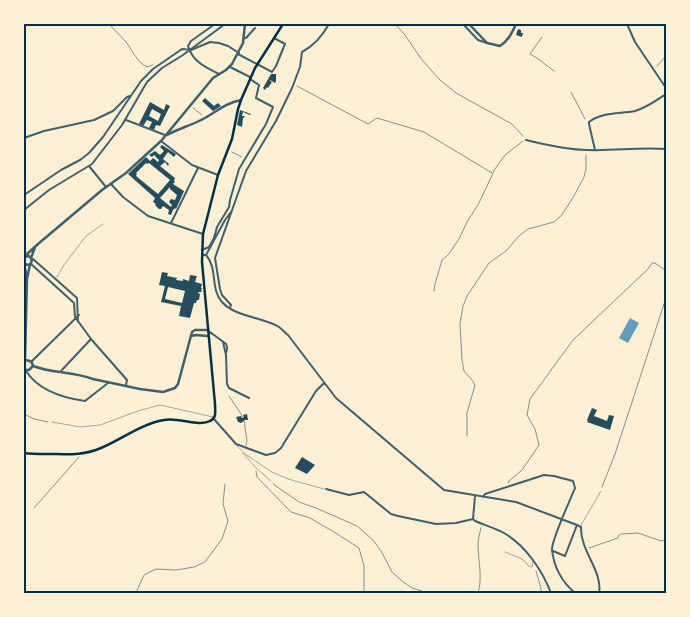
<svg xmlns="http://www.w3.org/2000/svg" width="690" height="617" font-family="'DejaVu Sans',sans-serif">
	<rect width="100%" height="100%" fill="#fdf0d5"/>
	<path fill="#669bbc" d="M630 318 639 323 628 343 619 338Z"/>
	<path fill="#264d5e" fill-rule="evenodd" d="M518 29 521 30V33H523L522 37 516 35Z
		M271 74H276V81L275 83 270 80V81L272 82 268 88 267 87 265 90 263 88Z
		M205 98 214 106 218 103 221 106 213 111 202 101Z
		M150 102 164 110 166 104 170 106 160 126 156 125 154 130 149 128 152 122 147 120 143 126 139 124ZM152 109 161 114 158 121 149 116Z
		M240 110 251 114 250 115 243 112 242 116H244L245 117 243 118 242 127 237 125Z
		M162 145 176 154 174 157 168 152 163 159 169 164 168 166 165 162 160 166 175 178 174 181 175 182 173 184 184 191 176 209 175 208 173 210 171 215 168 214 169 210 163 206 161 209H159L155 205 156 204 153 202 155 198 128 174 146 157 150 161 153 158 158 162 159 160 154 155 152 157 149 155 155 151 160 155 164 151 160 147ZM146 163 147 164 149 163 170 180 158 194 136 176 137 174 136 173ZM170 187V189L177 195 175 200 171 199 169 202 172 205 171 207 160 198Z
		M162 272 168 273 167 276 177 278 176 280 183 281V279L189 281 190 275 197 276 195 282 202 284 201 288 203 289H201L202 291 201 292H199L198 293 200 294 199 300H197L196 303H194L190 318 179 316 181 306 161 302 165 286 159 285ZM168 287 185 291 182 303 165 299Z
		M592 408 597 410 594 416 607 421 609 415 614 416 610 430 587 422 588 421 587 420Z
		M247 414 248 420H245L241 423 238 422 236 417 241 416 242 418 244 417 243 415Z
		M302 457 315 465 307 474 295 468Z"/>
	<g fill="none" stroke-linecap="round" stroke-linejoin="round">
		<path stroke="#003049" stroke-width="0.5" d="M109 24C114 30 120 35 126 42 133 51 136 61 147 67L153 65
			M395 24 405 35 422 60 440 80 456 93 512 124 523 136
			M542 37 530 54 537 58 554 71
			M657 66 666 56
			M297 86 368 124 377 118 424 132 492 173
			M571 92 585 119
			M193 108 202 115
			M232 152 242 157
			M434 291 435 284 442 260 448 255 459 239 467 222 479 203 495 169 505 155 523 141
			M229 396 243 417
			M24 414 34 419 48 422
			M244 420 247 441 246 445
			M467 436V413L475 385 472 380 464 371 462 360 460 324 463 306 467 296 489 263 506 251 519 236 528 229 554 222 561 216 574 196 584 177 586 169V155
			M256 471 257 477 291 512 310 518 334 532 359 548 364 566V593
			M509 483 508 482 522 470 539 445 535 429 527 415 530 399 573 340 648 269 652 263H655L666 271
			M273 484 299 502 316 508 357 526 373 540 381 551 392 572 402 581 412 588 425 592 435 593
			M602 487 615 454 666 298
			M34 508 79 457
			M589 548 618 538 619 535 621 534 638 533 661 541 666 540
			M536 571 541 588V593
			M136 593 144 575 156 569 176 570 194 567 205 562 222 539 228 521 223 504 225 484
			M478 593C483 578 478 560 478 544 478 538 480 533 481 528"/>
		<path stroke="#3f606c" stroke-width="0.5" d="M57 277 64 265 86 236 103 224
			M52 422 80 427 100 425 138 411 160 405 213 417
			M237 446 241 450
			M242 452 272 472 288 479 324 489
			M243 453 256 468 271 481
			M581 525 601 491
			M505 552 522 559 530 567 533 566 532 560"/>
		<path stroke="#3f606c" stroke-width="2" d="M215 24 191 41 188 46C193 62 205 67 219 74
			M463 24 478 40 487 43
			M627 24 635 42 666 88
			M244 38H246L255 28
			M238 54 272 72 276 66 285 44 274 38
			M230 67 250 77
			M126 120 165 135
			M24 138 44 131 94 120 113 111 127 97 130 96
			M526 140C546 145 567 150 588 150 614 151 640 147 666 149
			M161 141 192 165 218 175
			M595 150 589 124V122C601 112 620 114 635 111 646 108 657 100 666 94
			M89 166 106 187
			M111 184 123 197 148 216 203 234
			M24 195 61 170 80 160 89 153 103 137 141 81 153 69 182 49 191 50 210 42 219 43 228 46 239 53
			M24 210 49 190 92 164 122 125 147 82 162 68 183 55 225 24
			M171 223 198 168
			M24 249 25 256
			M202 250 209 247 214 238 217 227 229 207 230 200 239 169 266 124 273 107 256 98 259 85 250 79
			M202 255H206C218 268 210 289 222 302 235 317 263 317 279 327 282 329 285 333 288 335L336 398 444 490 516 502 577 525
			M206 255 225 220 231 212
			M33 259 77 298 78 322
			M31 264 74 303 75 317 91 339 127 380 126 385
			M230 308 231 305 222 295 220 289 215 258 246 171 276 121 292 88 300 67 302 52C313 46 323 35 329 24
			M208 331C210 332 225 343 226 344 228 347 227 350 226 353
			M223 342 226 355 227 384 229 388 249 398
			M31 362 79 315
			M26 371C38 390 64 398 85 401L108 383
			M61 371 91 339
			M214 419 236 444 266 455 275 453 281 448 316 391 324 383
			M326 489 349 495 364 492 391 514 398 516 436 524 456 523 473 519
			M475 496 473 519 475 521C484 525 495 528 504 533 526 546 542 570 551 593
			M483 497 485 494 544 475 554 476 573 481 575 488C571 498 551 541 552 550 554 567 562 582 575 593
			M553 551 565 556 577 525 581 527C580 551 603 571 599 593"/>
		<path stroke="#3f606c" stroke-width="2.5" d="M469 24 487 43 500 46C508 41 512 33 516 24
			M167 135C178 129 189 126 201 120 216 113 222 104 241 100
			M26 255 38 244 102 190 126 173 161 141 213 78 226 70 232 64 243 43 245 24
			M24 257 29 256 32 260 31 263 29 265 24 264
			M31 258 35 247
			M24 265 27 277
			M191 336 196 335 208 336
			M25 360 27 279 30 264
			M33 366C39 368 46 370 53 371 66 373 80 374 93 379L140 389 163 392 175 388 178 384 192 332 195 330H208
			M24 370H29L33 366 32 363 30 361 25 360"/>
		<path stroke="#003049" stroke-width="2.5" d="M24 453C31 454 39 454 47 454 65 454 83 456 101 448 122 439 141 424 164 420 178 417 199 427 210 421 217 418 215 411 215 404L202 262 203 234 218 175 232 139 238 109 241 100 255 68 283 24"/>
	</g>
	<rect width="690" height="617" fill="none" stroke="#fdf0d5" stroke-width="50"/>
	<rect x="25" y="25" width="640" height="567" fill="none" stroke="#003049" stroke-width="2"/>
</svg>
